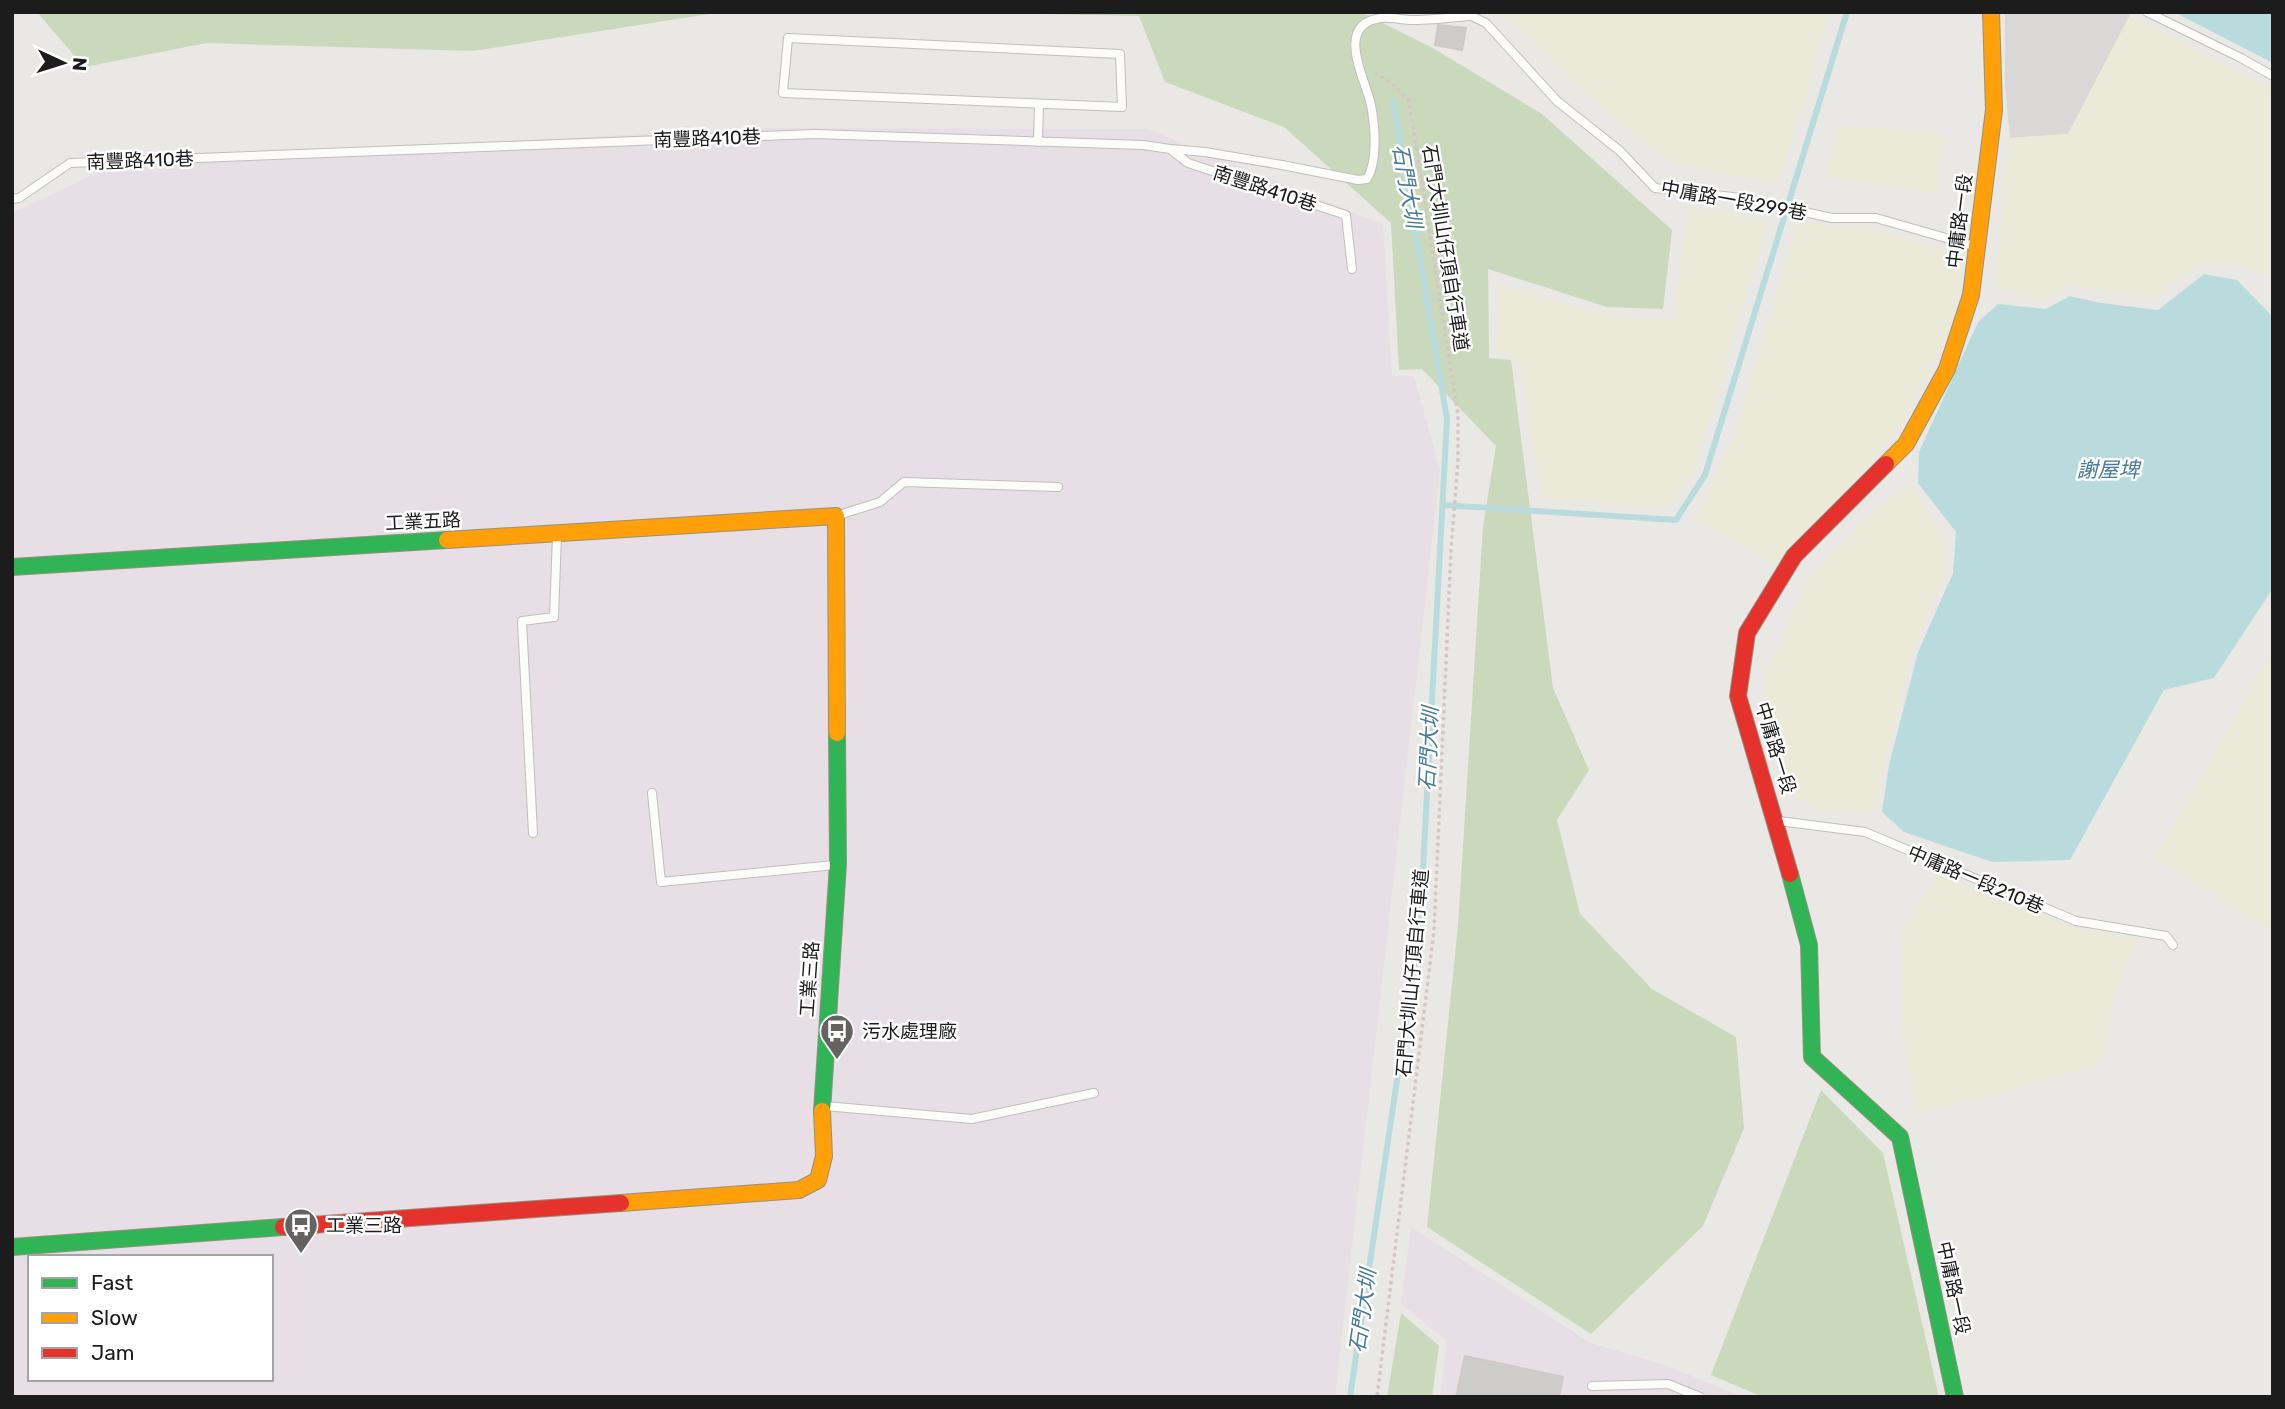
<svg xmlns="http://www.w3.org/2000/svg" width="2285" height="1409" font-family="Rubik,'Noto Sans TC',sans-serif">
	<rect width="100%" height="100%" fill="#eae8e5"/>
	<path fill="#d9d8d6" d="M2005 12H2124L2130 15 2068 134 2010 138 2005 85Z"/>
	<path fill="#e8dee5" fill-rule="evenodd" d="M759 128 1148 129 1383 225 1392 376H1414L1440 470 1335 1397H12V211L19 210 122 161ZM30 1257H271V1379H30Z
		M1411 1227 1591 1343 1665 1365 1743 1397H1440L1447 1341 1401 1304Z"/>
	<path fill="#ebe9d8" d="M1496 12H1831L1778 185 1675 164 1611 117 1517 25Z
		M2130 15 2273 90V279L2232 262 2198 264 2160 295 2144 298 2073 285 2040 301 1994 289 2010 138 2068 134Z
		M1837 126 1931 131 1946 137 1936 193 1825 177Z
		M1687 206 1768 221 1694 473 1664 509 1541 497 1519 362 1496 350 1498 285 1612 316 1673 319Z
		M1797 222 1885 232 1965 258 1947 336 1900 428 1851 485 1774 564 1695 519 1734 436Z
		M1909 482 1944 538 1945 573 1910 656 1875 810 1823 813 1795 796 1778 757 1767 715 1765 672 1811 576 1860 525Z
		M2273 649V933L2155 857Z
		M1937 875 2079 929 2137 938 2114 1000 2101 1064 1920 1114 1912 1094 1901 1023V934Z"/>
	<path fill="#cad8bb" d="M37 12H722L473 51 207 43 84 67Z
		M947 12H1361L1431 47 1542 114 1672 230 1663 309 1607 307 1488 269 1489 358 1511 360 1553 688 1589 770 1557 820 1580 914 1652 989 1736 1037 1744 1128 1703 1226 1591 1334 1427 1227 1458 926 1483 527 1496 446 1422 369 1399 370 1391 223 1284 127 1165 82 1139 16Z
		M1821 1090 1883 1153 1939 1397H1763L1711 1375Z
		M1401 1313 1439 1346 1432 1397H1387Z"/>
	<path fill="#badbdd" d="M2174 12H2273V63Z
		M2204 274 2237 280 2273 317V588L2214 678 2164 690 2070 860 1992 862 1904 832 1882 812 1889 765 1918 652 1953 573 1956 532 1918 483 1919 452 1978 322 1998 304 2046 309 2070 296 2101 303 2158 310Z"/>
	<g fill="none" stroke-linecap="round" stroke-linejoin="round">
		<path stroke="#badbdd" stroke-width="6" d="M1443 505 1676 520 1705 475 1847 12
			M1350 1397 1420 925 1447 419 1393 101"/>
	</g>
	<path fill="#ceccca" stroke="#cdc9c7" stroke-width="2" d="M1438 25 1466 28 1462 50 1435 45Z
		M1465 1356 1563 1377 1559 1397H1456Z"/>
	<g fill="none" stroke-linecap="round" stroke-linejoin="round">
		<g stroke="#c0bfbd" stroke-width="10">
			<path id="lane" d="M1463 12 1486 23 1557 101 1620 151 1655 188 1741 198 1832 218H1876L1974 246
				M2147 12 2241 58 2273 76
				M788 38 1120 54 1122 107 783 93Z
				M1038 142 1039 104
				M1170 149 1205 152 1282 165 1358 180 1367 179C1378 161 1375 126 1371 105 1366 80 1333 24 1381 18 1391 17 1403 20 1413 20 1432 20 1449 18 1468 16
				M12 199 19 198 70 163 815 134 1143 145 1170 149 1188 163 1346 215 1352 269
				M836 516 880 502 904 482 1058 487
				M652 793 661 882 835 865
				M1779 821 1865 832 2076 921 2166 936 2173 945
				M533 833 522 621 554 617 557 535
				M825 1106 972 1119 1094 1093
				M1592 1386 1668 1384 1700 1397"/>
		</g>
		<g stroke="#93927e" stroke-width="18">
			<path id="fast" d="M12 567 447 540
				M1790 874 1809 945 1812 1057 1900 1137 1955 1397
				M822 1111 838 864 837 733
				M12 1247 283 1227"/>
		</g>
		<g stroke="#93927e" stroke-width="18">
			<path id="slow" d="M1886 464 1906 444 1947 369 1971 295 1994 110 1991 12
				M447 540 836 516 837 733
				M621 1203 799 1190 818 1180 824 1156 822 1111"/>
		</g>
		<g stroke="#93927e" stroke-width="18">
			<path id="jam" d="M1790 874 1738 696 1747 633 1794 556 1886 464
				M283 1227 621 1203"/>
		</g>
		<path stroke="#d5c6c6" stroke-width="3.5" stroke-dasharray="3.5 3.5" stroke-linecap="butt" d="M1375 72 1395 86 1409 101 1458 415V461L1451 550 1434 931 1377 1397"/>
		<use href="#lane" stroke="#fcfcfb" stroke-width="8"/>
		<use href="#fast" stroke="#30b455" stroke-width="16"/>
		<use href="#slow" stroke="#ff9f0a" stroke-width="16"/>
		<use href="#jam" stroke="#e5322d" stroke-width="16"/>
	</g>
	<defs>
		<g id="bus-pin" transform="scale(1.75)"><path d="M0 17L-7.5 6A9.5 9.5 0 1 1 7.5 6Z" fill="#646362" stroke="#fff"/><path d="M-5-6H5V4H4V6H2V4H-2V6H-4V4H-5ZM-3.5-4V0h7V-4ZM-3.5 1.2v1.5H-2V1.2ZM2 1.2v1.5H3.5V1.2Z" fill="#fff"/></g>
	</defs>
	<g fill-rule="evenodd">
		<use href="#bus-pin" x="837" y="1031"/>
		<use href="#bus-pin" x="301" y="1225"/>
	</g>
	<g text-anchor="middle" stroke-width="5" stroke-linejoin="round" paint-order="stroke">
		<g font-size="19" fill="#1c1c1c" stroke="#fff">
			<text transform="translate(707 138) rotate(-2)" y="7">南豐路410巷</text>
			<text transform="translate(140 160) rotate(-2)" y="7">南豐路410巷</text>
			<text transform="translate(1265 188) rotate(18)" y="7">南豐路410巷</text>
			<text transform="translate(1734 200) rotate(10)" y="7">中庸路一段299巷</text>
			<text transform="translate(1959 221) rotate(-83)" y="7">中庸路一段</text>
			<text transform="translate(1446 248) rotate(81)" y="7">石門大圳山仔頂自行車道</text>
			<text transform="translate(423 521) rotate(-3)" y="7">工業五路</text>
			<text transform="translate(1776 748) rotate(73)" y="7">中庸路一段</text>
			<text transform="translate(1976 879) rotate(23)" y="7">中庸路一段210巷</text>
			<text transform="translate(1412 973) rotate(-85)" y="7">石門大圳山仔頂自行車道</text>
			<text transform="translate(809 979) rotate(-86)" y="7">工業三路</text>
			<text transform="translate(1954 1288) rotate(78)" y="7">中庸路一段</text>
		</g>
		<g font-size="19" fill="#1c1c1c" stroke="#fff" text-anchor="start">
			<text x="862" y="1038">污水處理廠</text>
			<text x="326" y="1232">工業三路</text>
		</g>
		<g font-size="21" font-style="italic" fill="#487c97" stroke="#fff">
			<text transform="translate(1407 186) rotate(80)" y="7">石門大圳</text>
			<text x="2108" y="477">謝屋埤</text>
			<text transform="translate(1429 749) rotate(-87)" y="7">石門大圳</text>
			<text transform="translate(1363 1311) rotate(-82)" y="7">石門大圳</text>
		</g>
	</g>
	<rect width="2285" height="1409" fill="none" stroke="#1c1c1c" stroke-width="28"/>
	<rect x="28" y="1255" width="245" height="126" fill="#ffffff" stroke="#a4a4a4" stroke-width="2"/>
	<rect x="42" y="1278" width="35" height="10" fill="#30b455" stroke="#a4a4a4" stroke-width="2"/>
	<text x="91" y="1290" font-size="21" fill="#1c1c1c">Fast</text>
	<rect x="42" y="1313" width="35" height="10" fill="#ff9f0a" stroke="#a4a4a4" stroke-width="2"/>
	<text x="91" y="1325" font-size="21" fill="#1c1c1c">Slow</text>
	<rect x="42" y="1348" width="35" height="10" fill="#e5322d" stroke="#a4a4a4" stroke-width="2"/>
	<text x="91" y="1360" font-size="21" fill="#1c1c1c">Jam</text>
	<g transform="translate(63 63) rotate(94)" stroke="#ffffff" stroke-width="5" paint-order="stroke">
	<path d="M0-5L12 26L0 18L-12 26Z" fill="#1c1c1c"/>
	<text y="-10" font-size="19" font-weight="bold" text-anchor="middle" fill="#1c1c1c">N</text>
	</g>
</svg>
